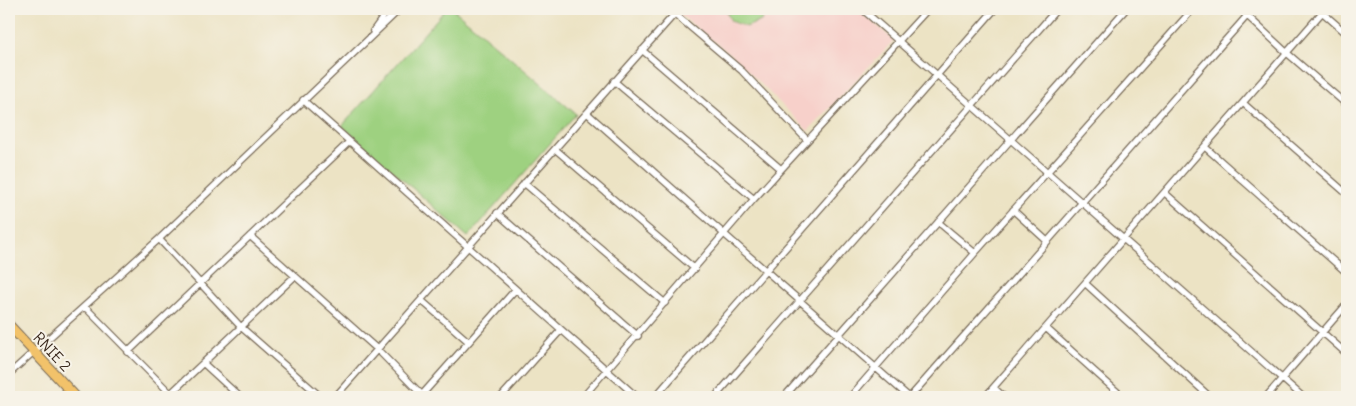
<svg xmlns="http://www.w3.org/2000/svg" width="1356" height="406" font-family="Delius,sans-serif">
	<rect width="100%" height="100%" fill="#f7f3e8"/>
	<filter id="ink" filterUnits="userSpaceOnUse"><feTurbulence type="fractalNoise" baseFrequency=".02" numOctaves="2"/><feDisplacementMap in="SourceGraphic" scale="10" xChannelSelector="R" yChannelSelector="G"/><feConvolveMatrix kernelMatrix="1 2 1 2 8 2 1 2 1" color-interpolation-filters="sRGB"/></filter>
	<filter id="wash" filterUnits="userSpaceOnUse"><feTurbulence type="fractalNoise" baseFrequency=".0096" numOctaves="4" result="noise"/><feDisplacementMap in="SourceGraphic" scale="20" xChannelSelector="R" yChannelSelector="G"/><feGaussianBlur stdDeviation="1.12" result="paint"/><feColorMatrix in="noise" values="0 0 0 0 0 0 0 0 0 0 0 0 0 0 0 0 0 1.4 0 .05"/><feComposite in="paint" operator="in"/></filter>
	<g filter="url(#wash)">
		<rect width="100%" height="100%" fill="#ece3c4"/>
		<path fill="#f7d0ca" d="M683 9H857L894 40 808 131 735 58 679 14Z"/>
		<path fill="#9ed180" stroke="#6c7e4f" d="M446 9H453L576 114 468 237 342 126Z
			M725 9H767L761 21 746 27 731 21Z"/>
	</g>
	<g filter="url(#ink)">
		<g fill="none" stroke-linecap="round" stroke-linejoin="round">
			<g stroke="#796b58" stroke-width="8">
				<path id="street" d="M669 9 742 71 807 140
					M862 9 1303 397
					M1240 9 1287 53 1347 105
					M1322 12 1347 34
					M373 31 389 9
					M642 50 781 169
					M614 81 754 199
					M303 100 637 397
					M1243 103 1347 194
					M587 113 909 397
					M1205 147 1347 273
					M555 149 695 269
					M524 183 665 303
					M1165 193 1347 354
					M1013 210 1047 241
					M497 213 638 336
					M938 222 975 253
					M250 236 377 349 422 395
					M159 239 241 327 321 397
					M1086 284 1210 397
					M421 300 469 342
					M85 307 174 397
					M1046 328 1123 397
					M128 352 349 142
					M203 363 240 397
					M9 374 159 239 400 9
					M994 388 1004 397
					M167 397 295 276
					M335 397 679 9
					M420 397 515 290
					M501 397 561 330
					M583 397 754 199 928 9
					M655 397 995 9
					M715 397 1057 9
					M784 397 1126 9
					M850 397 975 253 1193 9
					M910 397 1253 9
					M985 397 1325 9
					M1266 397 1347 304"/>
			</g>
			<g stroke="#796b58" stroke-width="11">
				<path id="primary" d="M9 325 76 397"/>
			</g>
			<use href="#street" stroke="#fff" stroke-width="5.5"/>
			<use href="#primary" stroke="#f2c26a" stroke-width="9"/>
		</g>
	</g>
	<g text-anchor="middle" stroke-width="4" stroke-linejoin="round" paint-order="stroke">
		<g font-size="15" fill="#3b2a1e" stroke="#f7f3e8">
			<text transform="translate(52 352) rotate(47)" y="5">RNIE 2</text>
		</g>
	</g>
	<rect width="1356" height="406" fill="none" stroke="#f7f3e8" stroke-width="30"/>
</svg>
